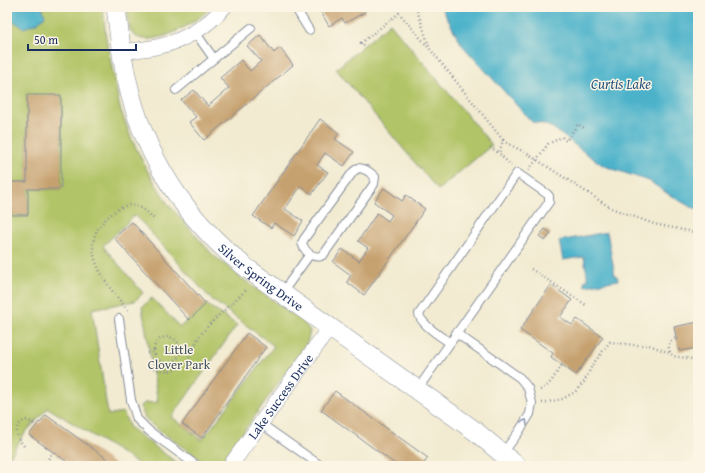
<svg xmlns="http://www.w3.org/2000/svg" width="705" height="473" font-family="'Gentium Book Plus',serif">
	<rect width="100%" height="100%" fill="#fcf5e5"/>
	<filter id="ink" filterUnits="userSpaceOnUse"><feTurbulence type="fractalNoise" baseFrequency=".025" numOctaves="2"/><feDisplacementMap in="SourceGraphic" scale="8" xChannelSelector="R" yChannelSelector="G"/><feConvolveMatrix kernelMatrix="1 2 1 2 8 2 1 2 1" color-interpolation-filters="sRGB"/></filter>
	<filter id="wash" filterUnits="userSpaceOnUse"><feTurbulence type="fractalNoise" baseFrequency=".012" numOctaves="4" result="noise"/><feDisplacementMap in="SourceGraphic" scale="16" xChannelSelector="R" yChannelSelector="G"/><feGaussianBlur stdDeviation="0.9" result="paint"/><feColorMatrix in="noise" values="0 0 0 0 0 0 0 0 0 0 0 0 0 0 0 0 0 1.4 0 .05"/><feComposite in="paint" operator="in"/></filter>
	<g filter="url(#wash)">
		<rect width="100%" height="100%" fill="#f2ebd1"/>
		<path fill="#b2c467" stroke="#667a62" d="M7 7H103L106 38 120 108 132 140 147 170 168 204 213 255 244 280 303 321 310 331 307 343 224 459 215 465 205 463 152 425 145 418 140 406 145 403 158 402 142 307 152 298 180 327 206 304 237 325 172 417 202 440 274 346 211 299 135 215 103 246 143 293 135 301 92 309 108 415 123 412 130 428 181 466H142L48 408 25 433 7 461V215H28V189H61V96H27V182H7Z
			M127 7H211C199 22 149 51 133 34 127 28 128 15 127 7Z
			M390 23 492 145 438 190 336 69Z"/>
		<path fill="#4bb2ca" stroke="#337094" d="M7 7H42L45 16 37 23 24 28 7 17Z
			M441 7H698V209L691 207 668 194 649 181 604 166 584 152 553 128 543 124 532 122 462 45Z
			M607 232 615 276H617L618 280 585 286 584 281 588 280 584 257 563 260 559 241Z"/>
		<g id="blocks">
			<path fill="#c6a170" d="M318 7H362L365 12 345 23 342 18 329 26Z
				M260 35 274 53 280 48 293 65 204 140 189 122 196 117 181 100 194 90 208 106 229 88 220 78 241 60 250 71 261 61 247 46Z
				M27 95H61V189H28V215H7V182H27Z
				M320 119 339 133 335 139 354 152 344 166 325 153 317 165 328 172 312 194 301 186 285 209 303 221 294 236 274 223 271 228 253 216Z
				M384 188 402 201 406 195 425 209 364 295 347 282 351 275 333 262 342 249 359 261 368 248 358 241 377 213 388 221 392 215 374 202Z
				M132 222 206 304 189 320 114 238Z
				M545 229 551 233 545 241 539 236Z
				M551 285 572 300 560 317 572 325 577 319 603 337 576 375 551 357 553 353 520 330Z
				M698 322V348L679 351 674 327Z
				M247 333 266 347 202 438 182 424Z
				M335 391 428 458 422 466H398L321 410Z
				M46 415 117 466H73L29 435 39 422 40 423Z"/>
		</g>
	</g>
	<g filter="url(#ink)">
		<use href="#blocks" fill-opacity="0" stroke="#868d98" stroke-width="1"/>
		<g fill="none" stroke-linecap="round" stroke-linejoin="round">
			<g stroke="#868d98" stroke-width="10">
				<path id="service" d="M295 7 309 30
					M195 32 214 59
					M176 90 251 28
					M358 168C365 168 371 173 375 177L374 184 324 254 321 256C312 258 305 252 302 243L304 239 353 172Z
					M282 293 310 254
					M119 319 131 400 137 419 149 431 197 466
					M456 333 520 378 528 388 532 403 530 414 518 433 503 453
					M417 390 549 202V196L547 194 517 173 419 314C420 323 441 337 449 342
					M260 423 321 466"/>
			</g>
			<g stroke="#868d98" stroke-width="16">
				<g id="minor">
					<path d="M121 52C135 50 149 49 161 46 185 40 208 26 224 7"/>
					<path id="s1" d="M230 466 330 327"/>
				</g>
			</g>
			<g stroke="#868d98" stroke-width="20">
				<g id="tertiary">
					<path id="s2" d="M116 7C119 31 121 56 127 80 144 157 186 220 248 269L475 431 517 466"/>
				</g>
			</g>
			<path stroke="#868d98" stroke-width="2.5" stroke-dasharray="1 3" stroke-linecap="butt" d="M416 7 430 49 503 140 499 153 511 166
				M364 46 361 43 399 13 428 47
				M503 140 505 142 528 154 611 208 654 224 698 233
				M490 147 499 153
				M529 170 548 144 562 137 566 141 578 124 584 128
				M531 269 586 305
				M128 310C113 293 93 269 93 245 93 241 95 234 97 230 102 221 119 205 130 205 140 205 148 213 154 219
				M154 350a13 13 0 1 1 26 0a13 13 0 1 1-26 0Z
				M670 352C667 345 669 339 677 338
				M147 353 154 352
				M150 368C157 369 167 372 174 370 192 365 192 345 201 334 214 318 233 303 247 289
				M540 390C550 387 556 373 562 365
				M542 403 562 399 575 392 584 382 593 364 610 342 634 345H649L670 353 673 356 698 360
				M24 446C16 437 12 424 27 420L36 425
				M46 462 53 452"/>
			<use href="#service" stroke="#fff" stroke-width="8"/>
			<use href="#minor" stroke="#fff" stroke-width="15"/>
			<use href="#tertiary" stroke="#fff" stroke-width="19"/>
		</g>
		<defs><path id="oneway-chevron" d="M-2-3.5L2.5 0L-2 3.5" fill="none" stroke-width="1.6" stroke-linecap="round" stroke-linejoin="round"/></defs>
		<use stroke="#8d97ae" href="#oneway-chevron" transform="translate(525 422) rotate(-59)"/>
	</g>
	<g text-anchor="middle" stroke-width="3" stroke-linejoin="round" paint-order="stroke">
		<g font-size="13" fill="#1b2f5e" stroke="#fcf5e5">
			<text dy="5" stroke="none"><textPath href="#s2" startOffset="318">Silver Spring Drive</textPath></text>
			<text dy="5" stroke="none"><textPath href="#s1" startOffset="86">Lake Success Drive</textPath></text>
		</g>
		<g font-size="13" fill="#415460" stroke="#fcf5e5">
			<text x="179" y="354">Little<tspan x="179" dy="15">Clover Park</tspan></text>
		</g>
		<g font-size="14" font-style="italic" fill="#29567e" stroke="#fcf5e5">
			<text x="621" y="89">Curtis Lake</text>
		</g>
	</g>
	<rect width="705" height="473" fill="none" stroke="#fcf5e5" stroke-width="24"/>
	<path d="M28 44v6h108v-6" fill="none" stroke="#1b2f5e" stroke-width="2"/>
	<text x="34" y="44" font-size="12" fill="#1b2f5e" stroke="#fcf5e5" stroke-width="3" paint-order="stroke">50 m</text>
</svg>
